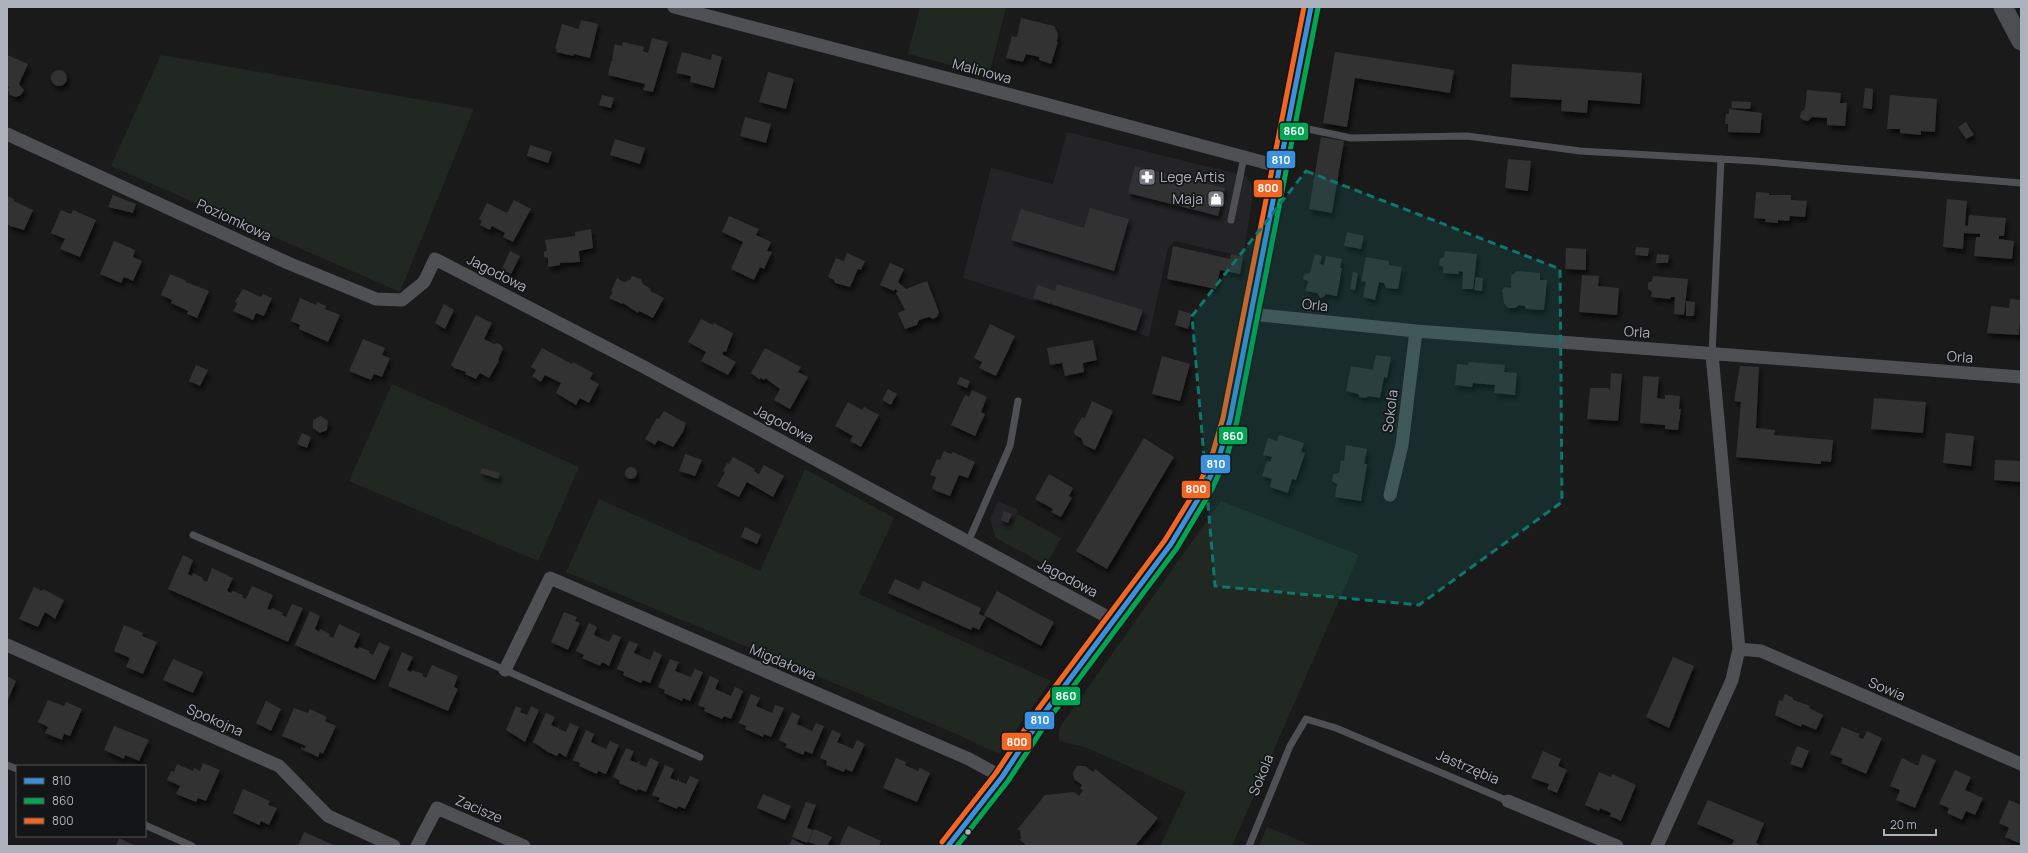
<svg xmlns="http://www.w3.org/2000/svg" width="2028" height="853" font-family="Manrope,sans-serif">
	<defs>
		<filter id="shadow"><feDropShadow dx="2.5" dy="4.5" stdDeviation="2" flood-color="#0009"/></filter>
	</defs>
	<rect width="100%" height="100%" fill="#1a1a1b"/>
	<path fill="#242427" d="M1067 132 1246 176 1254 189 1243 257 1175 241 1168 248 1149 337 963 278 991 168 1053 184Z
		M998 501 1018 510 1009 531 996 526 993 529 990 520Z"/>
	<path fill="#202821" d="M920 7H1006L989 75 908 54Z
		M161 55 474 109 400 292 111 166Z
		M392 384 579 467 538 561 349 481Z
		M805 469 894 518 859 594 1051 681 999 754 952 732 566 572 599 499 760 571Z
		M1221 501 1359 555 1232 846H1160L1186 792 1085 747 1059 741V731L1062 724Z
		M1017 514 1061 538 1046 565 996 538 993 529 995 526 1009 531Z
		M1267 827 1313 846H1259Z"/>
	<path fill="#323233" filter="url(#shadow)" d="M1021 18 1054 26 1058 34 1057 41 1058 42 1051 64 1039 60V57L1026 54 1023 62 1006 58 1012 36 1017 37Z
		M581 20 598 24 590 58 574 54 573 56 556 52 557 49H555L562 24 579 29Z
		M652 38 668 42 653 92 643 90 645 84 608 75 611 62 613 60 612 58 615 44 622 46 623 42 644 47 643 51 648 53Z
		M682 52 711 60 712 54 722 57 714 88 690 82 691 76 676 73Z
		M1335 52 1454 70 1450 93 1355 78 1347 127 1323 123Z
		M7 55 28 64 19 84 24 90 21 95 16 97 10 95 8 90 9 87 7 86Z
		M1512 64 1642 73 1640 104 1588 100 1587 113 1561 111 1562 100 1510 97Z
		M51 78a8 8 0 1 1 16 0a8 8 0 1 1-16 0Z
		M768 72 794 79 786 109 759 102Z
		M1865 88 1873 89 1872 109 1863 108Z
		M1807 90 1841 93 1840 103H1847L1845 126 1827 125V118L1812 117 1808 121 1803 120 1800 117 1801 112 1805 109Z
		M602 95 614 98 611 108 599 105Z
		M1890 95 1937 99 1935 132 1921 131V135L1900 133V129H1887Z
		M1732 101 1751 102 1750 109 1731 108Z
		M1729 109 1762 113 1760 133 1728 132V124H1725L1726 114H1729Z
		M745 117 771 124 766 143 740 136Z
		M1966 122 1974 135 1966 139 1958 127Z
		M1321 137 1344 141 1332 213 1309 209Z
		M615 139 645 148 640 164 610 155Z
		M530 145 552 152 548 163 527 156Z
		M1508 159 1531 161 1528 191 1505 188Z
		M1135 166 1225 188 1218 216 1128 193Z
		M1756 192 1769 193V195H1791V200L1807 201 1805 217 1790 216 1789 221 1778 220V223L1765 222 1766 219 1754 218Z
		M113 195 136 204 133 213 108 207Z
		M7 196 14 199V201L33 210 24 230 10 226 7 223Z
		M1947 199 1967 201 1965 225 1968 226 1969 215 2006 218 2004 236H1999V239L2014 241 2012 259 1974 256 1976 237H1980V234L1964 233 1963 249 1943 247Z
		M514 200 531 209 513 242 503 237 505 233 492 226 490 230 480 225 482 221 479 219 487 203 507 213Z
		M1090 208 1129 219 1114 271 1011 240 1021 209 1084 228Z
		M61 210 71 214 73 210 96 220 80 257 60 249 65 239 51 233Z
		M729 216 759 229 756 235 771 242 767 251 772 252 764 269 760 267 754 280 731 269 743 242 722 232Z
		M591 229 593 248 579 251 580 262 560 263V265L548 267V258L544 257V252L547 250 545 240 575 236V232Z
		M1347 232 1364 236 1361 249 1344 246Z
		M114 241 135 250 133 257 142 261 133 281 124 277 121 283 100 274Z
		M1173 246 1230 259 1231 254 1243 257 1240 274 1220 270 1216 289 1167 279Z
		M1636 247 1649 248 1648 256 1635 255Z
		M1566 248 1586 249V270L1565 269Z
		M510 251 520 256 511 274 502 269Z
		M1445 251 1477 254 1473 289H1462L1463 272 1459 271V274L1443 273V267L1439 265 1440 259 1444 257Z
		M847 253 865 261 861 270 858 269 850 287 835 283 834 280 828 277 836 258 844 261Z
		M1315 254 1322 256 1320 264 1324 265 1326 256 1342 259 1340 268H1342L1337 296 1326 294 1324 297 1320 298 1317 293 1306 291 1308 281 1303 279 1304 274 1310 273Z
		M1657 254 1669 255 1668 263H1656Z
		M1366 257 1389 261V265L1402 267 1398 289 1386 288 1384 283 1379 282 1375 300 1363 297 1366 282 1361 281Z
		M890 263 904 269 898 282 906 289 927 281 939 312 937 317 933 319 929 317 919 320 917 325 905 329 898 313 905 310 896 293 898 291 895 289 894 291 880 285Z
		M1517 271 1540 273V280H1547L1544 310 1526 309 1525 306 1519 305 1515 308H1508L1504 303 1502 290 1505 287 1511 288V276Z
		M1353 272 1358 273 1355 290 1350 289Z
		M170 274 185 280 186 282 209 291 197 318 187 314 188 311 171 303 172 300 161 295Z
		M1582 275 1599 276 1598 286 1619 288 1617 315 1579 312Z
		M632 276 641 279 643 284 651 289 650 291 664 298 653 318 639 311 638 313 623 303 622 304 609 298 613 292 611 291 617 278 624 282 630 280Z
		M1653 276 1688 279 1684 315 1674 314 1675 297H1671L1670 299 1651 297 1652 292 1648 289V283L1652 281Z
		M1476 277 1483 278 1482 291 1474 290Z
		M1057 284 1143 310 1136 331 1051 304 1052 300 1050 304 1033 298 1038 285 1055 291Z
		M243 289 261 297 263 294 272 298 264 316 256 313 253 320 233 311 237 304 235 301Z
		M300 298 316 305 317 302 326 306 325 309 340 315 328 342 299 329 300 325 291 321Z
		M2010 299 2021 300 2019 335 1987 333 1991 306 2009 308Z
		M1686 301 1695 302 1694 316H1686Z
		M444 304 454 310 445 329 435 323Z
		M1179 310 1192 314 1188 329 1175 325Z
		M476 315 492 323 484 339 494 344 497 343 501 345 503 349 498 360 499 361 489 378 480 373 476 379 465 374 466 372 454 368 451 365Z
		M701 319 713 325 714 323 733 333 726 352 724 351 722 354 736 362 728 375 701 361 706 352 688 342Z
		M990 324 1015 336 996 376 979 368 982 362 974 358Z
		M363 339 385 348 382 355 390 358 382 377 374 374 371 380 349 371Z
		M1093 340 1097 360 1083 363 1084 372 1065 376 1062 363 1050 365 1047 348Z
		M542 348 572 364 573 362 593 373 590 379 599 384 589 403 580 398 576 405 556 393 561 383 545 375 541 382 532 376 536 370 531 367Z
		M765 348 801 367 798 372 808 377 790 409 774 400 780 389 765 378 764 380 760 378V380L751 373Z
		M1376 355 1391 357 1387 378 1384 377 1380 398 1369 396 1366 398 1359 397 1358 394 1346 391 1351 366 1373 370Z
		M1162 356 1190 364 1180 401 1152 394Z
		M1469 362 1505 365 1504 372 1517 373 1515 395 1494 393 1495 385 1473 383 1472 387 1455 385 1457 364 1468 365Z
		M196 365 208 370 200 386 189 381Z
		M1740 366 1759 367 1756 428 1775 430 1774 435 1833 440 1831 462 1821 461V464L1736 457 1741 402 1734 401Z
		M1611 373 1622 374 1618 421 1587 419 1590 388H1608L1610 390Z
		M1643 376 1659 377 1657 398 1665 399V395H1669L1680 396 1679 409H1681L1678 430 1665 429V425L1640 423Z
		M960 377 970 381 967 388 957 384Z
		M888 389 897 394 891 405 882 400Z
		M972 390 987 397 981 412 985 414 975 436 951 425 965 395 969 397Z
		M1874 398 1926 402 1923 433 1871 429Z
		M1092 401 1113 411 1095 450 1084 445 1081 438 1075 435 1074 431 1082 417 1085 418Z
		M848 402 862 410 864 407 879 415 861 447 850 441 853 436 835 426Z
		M664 411 686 423 683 432 673 447 658 440 655 445 645 439 657 418 659 419Z
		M321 416 328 421 327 430 320 433 313 428V420Z
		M302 433 311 437 307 448 297 444Z
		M1946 433 1974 436 1971 466 1943 463Z
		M1279 435 1304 443 1301 452 1305 453 1296 480 1292 479 1288 493 1270 487 1272 479 1262 476 1267 461 1270 462 1272 457 1263 455 1268 438 1277 441Z
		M1144 438 1174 457 1107 569 1076 551Z
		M1346 445 1367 449 1364 464H1367L1361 501 1335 497 1337 484 1332 481 1333 474 1339 473 1341 460 1344 461Z
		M944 451 951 454 953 452 975 462 968 478 959 475 950 496 936 491 932 488 936 477 930 475 937 459 940 460Z
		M685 454 702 460 695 476 679 471Z
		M733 457 755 469 754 471 759 474 764 465 784 476 773 497 747 482 739 497 717 486 725 472 723 471 727 463 729 464Z
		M1995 460 2021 461V482L1994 480Z
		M625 473a6 6 0 1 1 12 0a6 6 0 1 1-12 0Z
		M482 468 500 473 498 479 480 473Z
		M1049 474 1073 488 1069 496 1072 498 1061 517 1051 512 1053 509 1035 499Z
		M1004 511 1012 514 1008 523 1001 520Z
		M745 527 761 535 757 544 741 537Z
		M183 555 193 560 188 574 192 576 193 573 203 578 202 580 207 582 212 568 233 578 227 591 231 593 233 591 243 595 242 597 246 599 252 586 273 595 267 609 271 610 272 608 283 613 282 615 286 617 292 604 303 608 288 642 168 589Z
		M895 579 919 590 923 581 981 608 979 614 986 617 979 630 973 627 971 630 888 593Z
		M34 587 42 591 43 589 64 600 55 619 45 612 38 627 19 619Z
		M997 591 1054 622 1041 646 984 615Z
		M310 611 320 616 315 629 319 632 320 629 330 634 329 636 333 638 339 624 360 634 354 647 358 649 359 647 370 651 369 653 373 655 379 642 390 647 375 680 295 645Z
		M564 612 577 617 575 621 580 623 568 650 551 642Z
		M589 623 597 627 594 635 609 642 613 634 621 637 609 666 602 662 600 666 582 658 584 655 576 651Z
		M124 625 143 633 142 636 157 642 143 674 126 667 130 658 114 651Z
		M629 641 638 644 634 653 650 660 654 651 662 655 650 683 643 680 641 683 623 675 624 672 617 669Z
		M402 652 413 657 407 670 411 672 412 670 423 674 422 676 426 678 432 665 458 676 454 687 458 689 448 711 388 686Z
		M1673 657 1694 666 1669 728 1646 717Z
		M173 659 203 672 193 693 163 680Z
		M670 659 679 662 675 671 691 677 695 669 703 672 690 701 683 698 682 701 664 693 665 690 658 687Z
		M7 676 16 681 7 702Z
		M710 676 719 680 715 689 731 696 735 687 743 691 731 719 724 716 722 719 704 711 705 708 698 705Z
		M751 694 760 698 756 706 772 713 775 705 784 708 771 737 764 734 763 737 745 729 746 726 739 723Z
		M1785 694 1793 698V700L1810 706 1809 708 1823 715 1816 730 1802 724 1801 727 1775 715 1779 700 1782 701Z
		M48 700 64 706 66 702 82 709 70 736 64 734 62 740 45 733 48 727 38 722Z
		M266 701 281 709 271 731 256 723Z
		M516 706 522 709 520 712 527 715 531 706 539 710 525 742 506 730Z
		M294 708 308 713 310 709 327 717 325 721 336 726 323 754 320 752 318 757 301 749 302 747 304 749 306 746 282 736Z
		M792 712 800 716 797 724 804 727 812 731 816 723 824 726 812 754 805 751 803 755 785 747 787 744 779 740Z
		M546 713 555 717 551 725 558 728 559 725V729L566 732 570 723 579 727 566 757 559 753 557 756 548 752 533 742Z
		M114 726 149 740 139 761 125 755 124 759 104 750Z
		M1842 727 1860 734 1858 737 1863 739 1867 731 1882 738 1866 774 1841 763 1843 759 1830 754Z
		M586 730 594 734 591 742 599 746 606 749 610 741 619 745 606 774 598 771 597 774 579 766 580 763 573 760Z
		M832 730 841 734 837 742 853 749 857 740 865 744 852 772 845 769 844 772 826 765 827 761 820 758Z
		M1797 746 1809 751 1802 768 1790 764Z
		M626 748 634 751 630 760 637 763 640 761 639 764 646 767 650 758 659 762 646 792 638 789 637 791 619 783 620 781 613 777Z
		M1543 751 1561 759 1558 766 1567 770 1557 793 1547 789 1549 784 1531 778Z
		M1922 754 1936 760 1915 808 1896 800 1900 790 1890 786 1902 758 1918 766Z
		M896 758 906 762 905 765 918 771 920 768 930 773 917 802 883 788Z
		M203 763 220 770 206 801 198 798 196 802 176 794 180 786 167 780 171 771 174 772 177 764 193 771 194 768 200 771Z
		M665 765 674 769 670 778 677 781 679 778V781L686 784 690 776 699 780 685 809 678 806 677 809 658 801 660 798 652 795Z
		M1077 766H1085L1093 772 1095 769 1158 818 1135 846H1027L1019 839H1021L1020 830H1017L1045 795 1074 792 1079 796 1083 791 1080 788 1082 785 1074 779 1073 772Z
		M1955 770 1971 777 1965 790 1983 798 1975 815 1966 811 1962 820 1947 813 1949 808 1939 804Z
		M1599 772 1611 777 1612 774 1636 785 1621 821 1610 816 1611 813 1600 808 1599 811 1585 805Z
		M243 789 270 801 268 805 277 808 269 825 261 821 259 825 233 813Z
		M763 794 791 806 785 820 757 808Z
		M1708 800 1764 823 1756 843 1762 846H1731L1734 840 1697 824Z
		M2009 800 2021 805V844L2005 837 2009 828 1999 823Z
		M806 802 816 805 807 828 813 830 807 843 792 837Z
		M848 826 881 841 879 846H839Z
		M814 829 832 837 827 846H819L808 842Z
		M304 832 336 846H298Z
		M119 838 136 846H116Z
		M792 839 807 846H789Z"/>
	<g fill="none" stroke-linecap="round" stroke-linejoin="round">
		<path stroke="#4e5054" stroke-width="7" d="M1289 125 1351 138 1467 136 1580 151 1755 161 2021 183
			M1231 220 1244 157
			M1712 354 1721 159
			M193 535 505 670 700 757
			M968 542 1010 446 1018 401
			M7 765 17 769
			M145 825 192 846
			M1249 846 1290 746 1306 719 1336 728 1508 801"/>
		<path stroke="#4e5054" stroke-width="13" d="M674 7C877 60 1079 112 1281 167
			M7 134 288 263 376 299 402 300 424 282 435 259 644 367 1115 621
			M1251 314 1416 331 2021 377
			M1390 495 1402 445 1416 331
			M7 645 279 766 328 816 394 846
			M1739 649 1761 651 2021 764
			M505 670 550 578 969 759 1002 777
			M1508 801 1617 846
			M417 846 437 808 524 846
			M948 846 1002 777 1045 712 1171 544 1206 486 1220 454 1230 420 1311 7
			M1657 846 1732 680 1739 649 1712 354"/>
		<path stroke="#4d4e52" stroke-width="19" d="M2003 7 2021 41"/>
		<g stroke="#141517" stroke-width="8">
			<path id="bus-1" d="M948 846 1002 777 1045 712 1171 544 1206 486 1220 454 1230 420 1311 7"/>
		</g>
		<g stroke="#141517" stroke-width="8">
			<path id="bus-2" d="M957 846 1008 781 1051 716 1177 548 1212 489 1227 456 1237 421 1318 8"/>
		</g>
		<g stroke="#141517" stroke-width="8">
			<path id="bus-3" d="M942 842 996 773 1039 708 1165 540 1200 483 1213 452 1223 418 1304 7"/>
		</g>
		<use href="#bus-1" stroke="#3a90db" stroke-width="5"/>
		<use href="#bus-2" stroke="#00a651" stroke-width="5"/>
		<use href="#bus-3" stroke="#f26522" stroke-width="5"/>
	</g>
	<path fill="#0f766e" fill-opacity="0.2" stroke="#0f766e" stroke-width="3" stroke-dasharray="8 5" stroke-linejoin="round" d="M1306 171 1560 269 1562 502 1419 605 1215 586 1192 316Z"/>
	<defs>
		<g id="pharmacy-square" transform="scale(0.9)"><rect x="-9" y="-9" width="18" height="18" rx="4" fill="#797c84" stroke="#141517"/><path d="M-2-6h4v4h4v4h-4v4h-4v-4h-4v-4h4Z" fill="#fff"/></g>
		<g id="shop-square" transform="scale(0.9)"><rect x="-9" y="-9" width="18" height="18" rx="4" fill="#797c84" stroke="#141517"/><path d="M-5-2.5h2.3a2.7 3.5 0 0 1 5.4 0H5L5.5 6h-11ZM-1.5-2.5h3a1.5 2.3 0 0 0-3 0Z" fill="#fff"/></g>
	</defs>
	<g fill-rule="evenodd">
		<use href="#pharmacy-square" x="1147" y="177"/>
		<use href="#shop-square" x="1216" y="199"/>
	</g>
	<circle fill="#acb1bc" stroke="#141517" stroke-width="1.5" cx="968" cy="832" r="3.5"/>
	<g text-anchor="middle" stroke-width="3.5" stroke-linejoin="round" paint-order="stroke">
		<g font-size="14" fill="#acb1bc" stroke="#141517">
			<text transform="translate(982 71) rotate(15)" y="5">Malinowa</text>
			<text transform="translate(234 220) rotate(25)" y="5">Poziomkowa</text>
			<text transform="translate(497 273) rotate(27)" y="5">Jagodowa</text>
			<text transform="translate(1315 305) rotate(6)" y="5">Orla</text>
			<text transform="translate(1637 332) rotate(4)" y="5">Orla</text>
			<text transform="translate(1960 357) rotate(4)" y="5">Orla</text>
			<text transform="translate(1390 411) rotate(-83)" y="5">Sokola</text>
			<text transform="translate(784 424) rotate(28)" y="5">Jagodowa</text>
			<text transform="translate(1068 578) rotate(28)" y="5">Jagodowa</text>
			<text transform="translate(783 662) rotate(23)" y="5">Migdałowa</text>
			<text transform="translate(1887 689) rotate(23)" y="5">Sowia</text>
			<text transform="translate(215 720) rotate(24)" y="5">Spokojna</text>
			<text transform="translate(1468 767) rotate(23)" y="5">Jastrzębia</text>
			<text transform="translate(1261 775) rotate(-68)" y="5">Sokola</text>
			<text transform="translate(479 809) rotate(23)" y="5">Zacisze</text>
		</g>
		<g font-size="14" fill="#acb1bc" stroke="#141517" text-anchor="start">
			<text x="1160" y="182">Lege Artis</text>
			<text x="1203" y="204" text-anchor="end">Maja</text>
		</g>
	</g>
	<g stroke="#141517" stroke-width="1.5">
		<rect x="1279" y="122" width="30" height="19" rx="4" fill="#00a651"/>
		<rect x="1266" y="150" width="30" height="19" rx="4" fill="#3a90db"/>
		<rect x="1253" y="179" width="30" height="19" rx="4" fill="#f26522"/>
		<rect x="1218" y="426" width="30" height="19" rx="4" fill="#00a651"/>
		<rect x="1200" y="454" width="31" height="20" rx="4" fill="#3a90db"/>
		<rect x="1181" y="480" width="30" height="19" rx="4" fill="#f26522"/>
		<rect x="1051" y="686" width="30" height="20" rx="4" fill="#00a651"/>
		<rect x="1024" y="711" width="31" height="19" rx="4" fill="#3a90db"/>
		<rect x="1001" y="732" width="31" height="19" rx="4" fill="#f26522"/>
	</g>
	<g font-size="11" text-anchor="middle" font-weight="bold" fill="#fff">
		<text x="1294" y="135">860</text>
		<text x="1281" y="164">810</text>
		<text x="1268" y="192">800</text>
		<text x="1233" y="440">860</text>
		<text x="1216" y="468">810</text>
		<text x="1196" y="493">800</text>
		<text x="1066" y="700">860</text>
		<text x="1040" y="724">810</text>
		<text x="1017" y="746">800</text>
	</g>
	<rect width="2028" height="853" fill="none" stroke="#acb1bc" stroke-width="16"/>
	<rect x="16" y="765" width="130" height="72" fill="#141517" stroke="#515359"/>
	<rect x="24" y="778" width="20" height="6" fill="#3a90db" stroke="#515359"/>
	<text x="52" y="785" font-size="12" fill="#acb1bc">810</text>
	<rect x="24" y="798" width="20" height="6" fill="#00a651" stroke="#515359"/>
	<text x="52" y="805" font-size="12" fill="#acb1bc">860</text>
	<rect x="24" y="818" width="20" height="6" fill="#f26522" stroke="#515359"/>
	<text x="52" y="825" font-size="12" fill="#acb1bc">800</text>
	<path d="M1884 829v6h52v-6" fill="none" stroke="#acb1bc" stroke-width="2"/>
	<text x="1890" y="829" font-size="12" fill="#acb1bc" stroke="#141517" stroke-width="3" paint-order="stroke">20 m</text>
</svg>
